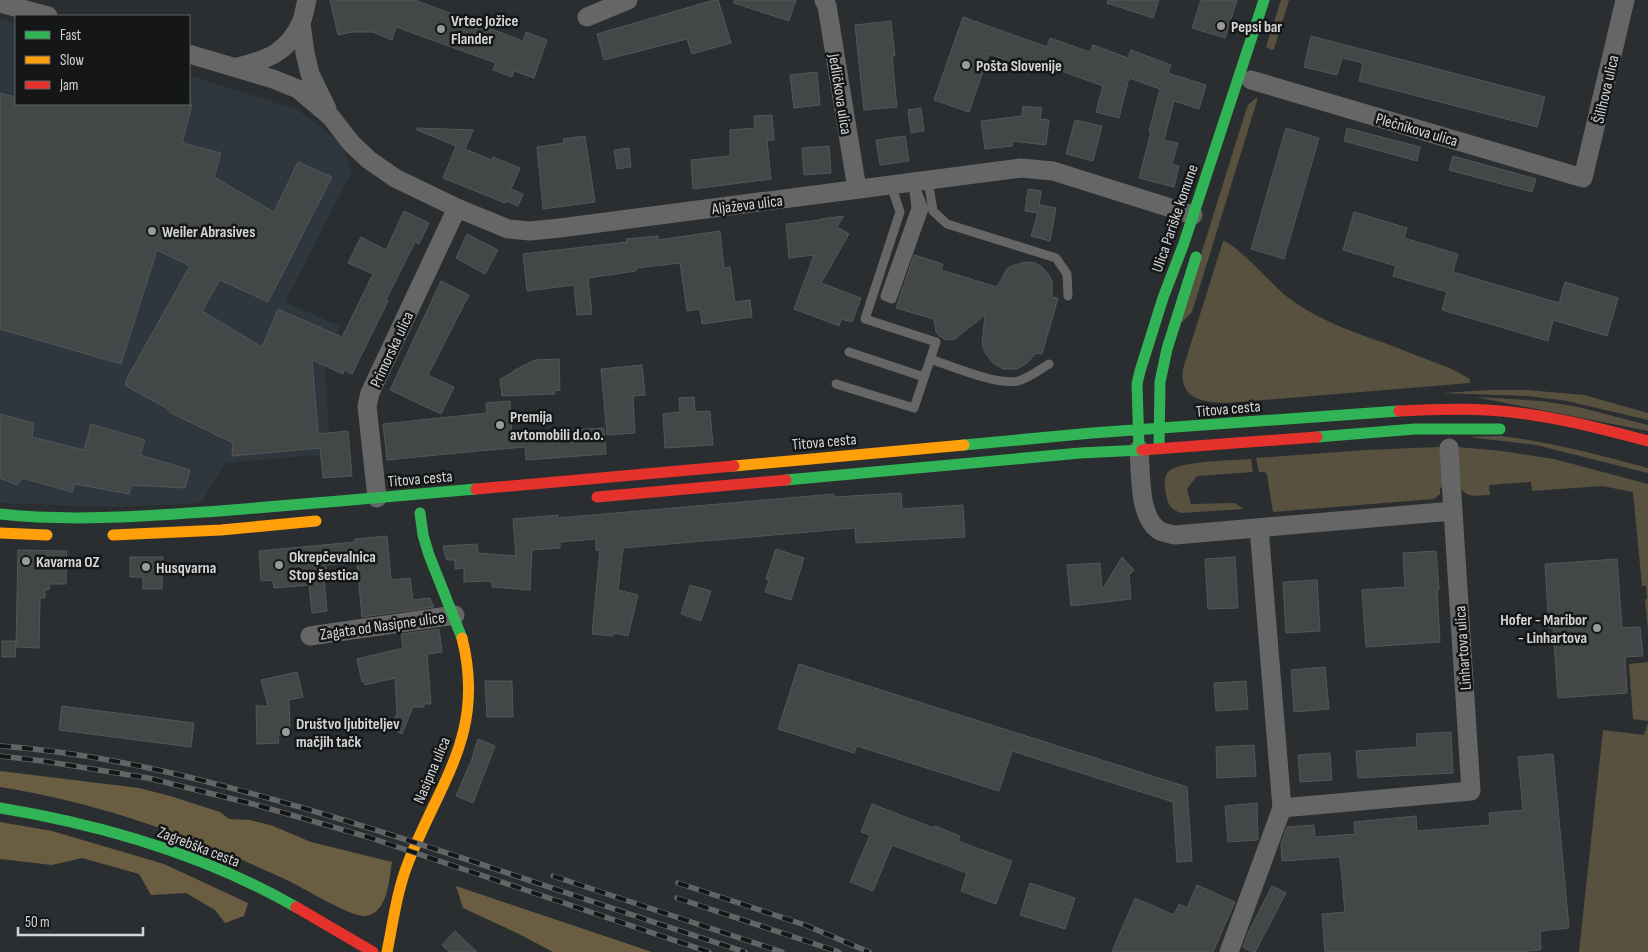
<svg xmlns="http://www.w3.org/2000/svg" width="1648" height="952" font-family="'Sofia Sans Condensed',sans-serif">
	<rect width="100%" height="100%" fill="#2b2e30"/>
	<path fill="#2e373e" d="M0 19 16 23V104H189V75L298 110 341 143 351 173 285 302 340 326 325 365 330 454 225 463 201 503 116 507 0 503Z"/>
	<path fill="#595140" d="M1281 0H1289L1274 49 1272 50 1266 47Z
		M1257 97V101L1192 312 1179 325 1247 107 1249 104Z
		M1223 241C1233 241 1274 286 1286 296 1317 320 1353 332 1390 345 1411 353 1433 362 1454 370L1470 379V383L1226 403C1202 402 1179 399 1183 369Z
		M1490 390H1527L1584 395 1648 413V420L1567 401 1528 396 1442 393Z
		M1476 397 1542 401 1578 407 1648 425V431Z
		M1501 436C1551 442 1599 455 1648 468V473L1536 445 1468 437Z
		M1439 447 1441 448 1444 486 1440 488V494L1434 499 1273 512 1267 475 1265 472H1259L1256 458 1366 450Z
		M1458 447 1502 451 1554 459 1648 484V631L1645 599H1647L1646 586H1642L1633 492 1602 486 1532 491 1531 482 1489 485 1490 495C1479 495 1466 499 1461 488Z
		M1251 459 1253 472 1197 476 1187 489 1191 504 1235 503 1243 509 1182 513C1172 511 1168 505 1166 495 1165 487 1163 478 1168 472 1177 461 1236 460 1251 459Z
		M1648 662V721L1633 719 1629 664Z
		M1648 723V952H1579L1603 730 1644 735Z"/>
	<path fill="#6a5d41" d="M0 771 139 788 170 796 220 812 229 819 250 820 273 826 311 842 392 862C389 879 388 914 365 916 351 917 305 889 289 881 197 838 101 803 0 787Z
		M0 822 52 831 164 864 248 903 244 916 225 923 215 910 186 893 151 895 139 874 82 858 52 865 0 859Z
		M456 886 652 952H553L519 934 463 908Z"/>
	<path fill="#444748" stroke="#545658" d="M330 0H415L523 41 526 32 547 40 534 78 514 71 512 77 493 70 496 63 396 27 392 40 373 32H352L338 35Z
		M714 0H718L731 43 692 54 687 39 604 60 597 34Z
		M734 0H796L789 21 734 3Z
		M1108 0H1159L1153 18 1107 3Z
		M1201 0H1237L1225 38 1192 28Z
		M963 17 1047 47 1050 38 1090 52 1093 45 1128 58 1131 50 1171 65 1168 73 1206 85 1199 109 1174 101 1164 140 1178 143 1172 164 1179 166 1174 187 1139 178 1151 132H1149L1160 89 1129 78 1119 118 1096 112 1103 86 1045 65 1042 73 989 54 969 112 934 100Z
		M891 21 895 56H892L897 107 864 110 855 25Z
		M1311 36 1545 97 1537 127 1359 81 1363 63 1342 58 1337 75 1304 67Z
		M817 72 820 105 794 108 790 75Z
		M0 93 16 97V104H192L182 143 221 153 214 177 274 212 298 162 332 177 268 302 220 280 202 311 262 347 278 309 342 337 373 274 348 263 361 237 386 250 404 211 429 223 419 244 415 242 386 300 388 301 352 374 344 370 343 374 312 360 318 434 348 431 352 476 323 478 320 448 232 456 233 443 169 412 170 410 126 386V380L190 266 157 250 121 364 0 329Z
		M1023 106 1042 108 1040 119 1049 120 1046 145 1012 141V146L985 149 981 121 1022 116Z
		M921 108 924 131 911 133 908 110Z
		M772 115 774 140H767L771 179 693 189 691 160 730 156V130L755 128 754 116Z
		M1075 120 1102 126 1093 161 1066 154Z
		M417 128 473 130 465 149 492 160 493 157 520 168 511 189 523 194 518 206 506 201 505 203 443 178 456 146 417 130Z
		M1286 128 1319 138 1284 259 1251 249Z
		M1347 128 1420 147 1417 161 1344 141Z
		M585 136 595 202 543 209 537 147 564 143 563 139Z
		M905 136 909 161 880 165 876 140Z
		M829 146 831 173 804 175 802 148Z
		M629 148 631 167 617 169 614 150Z
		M1453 156 1536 179 1532 192 1449 170Z
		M1028 189 1041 191 1039 207 1040 205 1056 208 1050 241 1031 236 1038 213 1025 211Z
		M1354 212 1407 228 1404 238 1458 254 1453 272 1559 303 1565 282 1618 298 1607 336 1553 320 1548 341 1442 310 1447 292 1393 276 1396 266 1343 250Z
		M844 216 837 227 849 234 821 283 861 298 852 322 841 319 839 326 794 309 814 255 789 258 786 224 820 220V219Z
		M720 231 724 268 730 267 735 302 750 300 752 317 702 324 700 309 687 311 680 263 636 268V271L588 278 592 314 577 315 574 285 527 291 523 254 627 242 626 239 658 236V240Z
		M467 234 498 250 485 274 456 258Z
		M914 255 943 264 941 270 997 287 1007 269 1011 266 1026 262 1035 263 1042 267 1049 275 1052 282V297L1058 298 1042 354 1036 353 1027 363 1017 369H1003L993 363 985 353 982 343 985 315 955 339 946 340 939 336 936 332 934 319 896 308Z
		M441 281 469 295 428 375 454 387 441 414 390 390Z
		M559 359 560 390 554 391 555 394 502 396 500 379 513 372V371L535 360Z
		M642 365 645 395 634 396 633 398 635 433 607 435 601 369Z
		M694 397 695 412 710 411 713 445 665 448 663 414 680 412 679 398Z
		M510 401 512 434 604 428 606 454 526 460 525 447 477 451 387 460 383 424 487 413 486 403Z
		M0 414 34 423 32 437 84 450 91 424 145 440 140 455 190 470 185 488 131 485 129 494 75 484 72 492 22 478 17 485 0 478Z
		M901 493 902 509 963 505 965 537 856 543 855 528 623 548 618 590 638 595 628 636 614 633 613 636 592 634 600 550H596V539L560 542V548L532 550 530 590 492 587V581L464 582V568L455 569V560H447L444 551 443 546 477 544 478 553 516 556 513 519 558 515V518L834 494V497Z
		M387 536 391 580 410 578 413 600 430 598 434 607 362 617 357 563 326 565V569H323L327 611 312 613 309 585 274 588 273 580 261 581 259 551 355 542V539Z
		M776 549 804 558 791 600 765 592 769 580 766 579Z
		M18 550 67 551 66 584H50L49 590H45V598H40L39 648 16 647Z
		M1436 551 1439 590H1437L1440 642 1366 647 1362 590 1405 587 1403 553Z
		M130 557H163L162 589H143V577H130Z
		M1122 557 1134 570 1129 575 1131 599 1071 606 1067 565 1100 563 1102 590Z
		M1235 557 1238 608 1208 609 1205 559Z
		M1617 559 1622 628 1640 627 1643 656 1625 657 1627 693 1558 698 1553 628H1549L1545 564Z
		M1317 580 1320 631 1286 633 1283 582Z
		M690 585 711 591 701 621 681 614Z
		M439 629 442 652 427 654 431 704H424V707H413L402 734 390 728 397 713 395 678 365 685 364 681 362 682 357 659 403 648 401 634Z
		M2 641H16L15 657H2Z
		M799 664 1187 787 1192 861 1177 862 1173 802 1012 751 999 791 857 746 854 753 778 729Z
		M1325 667 1329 709 1294 712 1291 670Z
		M297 672 303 697 289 700 290 734 278 735 279 743 257 744 256 706H268L261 680Z
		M485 681H512L513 717H487Z
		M1246 681 1248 709 1216 711 1214 683Z
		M62 706 194 723 191 747 59 730Z
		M1451 732 1453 773 1358 778 1356 751 1417 747 1416 734Z
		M478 739 495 746 473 803 456 796 472 759Z
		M1254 745 1256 776 1217 778 1216 747Z
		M1330 753 1332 780 1300 782 1298 755Z
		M1553 754 1569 928 1540 931 1541 950 1517 952H1325L1322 914 1345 912 1340 857 1282 861 1281 844 1287 827 1314 825 1315 837 1355 834 1354 822 1416 816 1417 831 1490 825 1489 813 1523 810 1518 757Z
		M1257 803 1258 840 1228 842 1225 806Z
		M872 804 934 828 935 826 960 836 958 841 1012 861 996 904 961 891 967 873 892 845 873 891 850 882 870 835 861 832Z
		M1030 883 1075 898 1065 929 1020 915Z
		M1197 885 1235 902 1213 952H1112L1135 898 1174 915 1179 904 1187 908Z
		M1272 886 1286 893 1255 952H1252L1243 947 1248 933Z
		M455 931 477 952H449L442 945Z"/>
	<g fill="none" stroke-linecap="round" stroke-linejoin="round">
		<path stroke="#666" stroke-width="9" d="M928 180 933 211 947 224 1056 258 1067 274 1068 296
			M913 182 924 209 892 299 885 296 916 208Z
			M849 352 924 377
			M930 359C951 366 998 386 1018 381 1029 378 1039 370 1049 364
			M836 384 914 408 936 342 865 319 900 212 891 185"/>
		<path stroke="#666" stroke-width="19" d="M824 0 827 6 857 189
			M0 3 48 16
			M587 17 628 0
			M301 23 305 53 310 74 327 109
			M189 54 273 79 298 89 331 117 351 143 369 160 395 178 457 208 508 229 530 231 560 228 1021 168 1053 171 1193 215
			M238 67C267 60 288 52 301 23 304 16 305 7 307 0
			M1251 80 1583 178 1625 0
			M1449 448 1453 511
			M1139 449C1141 472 1138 518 1160 531 1165 533 1170 534 1175 535L1453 511 1471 791 1282 808
			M377 498 367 406 370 393 457 208
			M310 636 455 615
			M1229 952 1282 808 1259 528"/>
		<path stroke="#30b455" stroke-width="11" d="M1317 437 1415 429H1500
			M964 445 1092 433 1399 411
			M1139 448 1137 384 1140 371 1163 298 1184 243 1264 0
			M1159 448 1160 382 1167 349 1196 257
			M786 480 1080 453 1142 450
			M420 513 423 535 429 555 462 638
			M0 514C73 522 146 516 219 511 305 504 390 497 476 489
			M0 808C103 825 205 855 296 907"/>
		<path stroke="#ff9f0a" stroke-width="11" d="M734 466 964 445
			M0 533 47 535
			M113 535 221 530 316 521
			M387 952C393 922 397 891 408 863 440 781 486 733 462 638"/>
		<path stroke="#e5322d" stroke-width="11" d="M1399 411C1428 410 1458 408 1487 410 1542 413 1595 427 1648 441
			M1142 450 1317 437
			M476 489 734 466
			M597 497 786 480
			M296 907 373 952"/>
		<g stroke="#626465" stroke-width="5.5">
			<path id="rail" d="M0 746C113 754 222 784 330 816 470 858 606 908 745 952
				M0 756 43 761 148 778 253 804 368 837 709 952
				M553 876 782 952
				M678 883 805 925 869 952
				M677 898 839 952"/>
		</g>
		<use href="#rail" stroke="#141617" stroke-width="4" stroke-dasharray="11" stroke-linecap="butt"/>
	</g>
	<g fill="#989a9c" stroke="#141617" stroke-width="2">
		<circle cx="1221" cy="26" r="5"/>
		<circle cx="441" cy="29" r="5"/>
		<circle cx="966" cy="65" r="5"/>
		<circle cx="152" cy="231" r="5"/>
		<circle cx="500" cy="425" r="5"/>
		<circle cx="26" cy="561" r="5"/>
		<circle cx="279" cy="565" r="5"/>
		<circle cx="146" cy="567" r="5"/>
		<circle cx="1597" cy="628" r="5"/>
		<circle cx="286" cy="732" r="5"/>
	</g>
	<g text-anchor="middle" stroke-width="5" stroke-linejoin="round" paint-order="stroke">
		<g font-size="16" font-weight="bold" fill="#d2d4d6" stroke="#141617" text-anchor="start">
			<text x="451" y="26">Vrtec Jožice<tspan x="451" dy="18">Flander</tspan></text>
			<text x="1231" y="32">Pepsi bar</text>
			<text x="976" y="71">Pošta Slovenije</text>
			<text x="162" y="237">Weiler Abrasives</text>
			<text x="510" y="422">Premija<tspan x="510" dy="18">avtomobili d.o.o.</tspan></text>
			<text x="289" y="562">Okrepčevalnica<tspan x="289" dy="18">Stop šestica</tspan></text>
			<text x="36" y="567">Kavarna OZ</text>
			<text x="156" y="573">Husqvarna</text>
			<text x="1587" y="625" text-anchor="end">Hofer - Maribor<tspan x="1587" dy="18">- Linhartova</tspan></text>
			<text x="296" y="729">Društvo ljubiteljev<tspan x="296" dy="18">mačjih tačk</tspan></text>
		</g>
		<g font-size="16" fill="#d2d4d6" stroke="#141617">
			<text transform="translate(1605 89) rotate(-77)" y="6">Šilihova ulica</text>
			<text transform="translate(841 94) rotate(81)" y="6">Jedličkova ulica</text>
			<text transform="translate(1417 129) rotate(16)" y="6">Plečnikova ulica</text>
			<text transform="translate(747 204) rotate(-7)" y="6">Aljaževa ulica</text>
			<text transform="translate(1174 218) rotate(-71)" y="6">Ulica Pariške komune</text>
			<text transform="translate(391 349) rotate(-65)" y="6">Primorska ulica</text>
			<text transform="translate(1228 408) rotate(-5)" y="6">Titova cesta</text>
			<text transform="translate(824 441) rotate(-5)" y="6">Titova cesta</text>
			<text transform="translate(420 478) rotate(-5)" y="6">Titova cesta</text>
			<text transform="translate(382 625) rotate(-8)" y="6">Zagata od Nasipne ulice</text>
			<text transform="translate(1462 648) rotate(-94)" y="6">Linhartova ulica</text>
			<text transform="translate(431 770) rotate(-67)" y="6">Nasipna ulica</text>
			<text transform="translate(199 846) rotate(21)" y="6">Zagrebška cesta</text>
		</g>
	</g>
	<rect x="15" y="15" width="175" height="90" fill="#141617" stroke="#606263"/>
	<rect x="25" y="31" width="25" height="8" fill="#30b455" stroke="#606263"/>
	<text x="60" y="40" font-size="15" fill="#d2d4d6">Fast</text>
	<rect x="25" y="56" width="25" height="8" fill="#ff9f0a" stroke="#606263"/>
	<text x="60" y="65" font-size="15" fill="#d2d4d6">Slow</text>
	<rect x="25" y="81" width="25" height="8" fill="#e5322d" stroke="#606263"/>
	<text x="60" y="90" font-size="15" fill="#d2d4d6">Jam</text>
	<path d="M18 927v8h125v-8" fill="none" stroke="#d2d4d6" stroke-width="2.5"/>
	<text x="25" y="927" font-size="15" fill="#d2d4d6" stroke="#141617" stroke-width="4" paint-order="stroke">50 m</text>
</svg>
